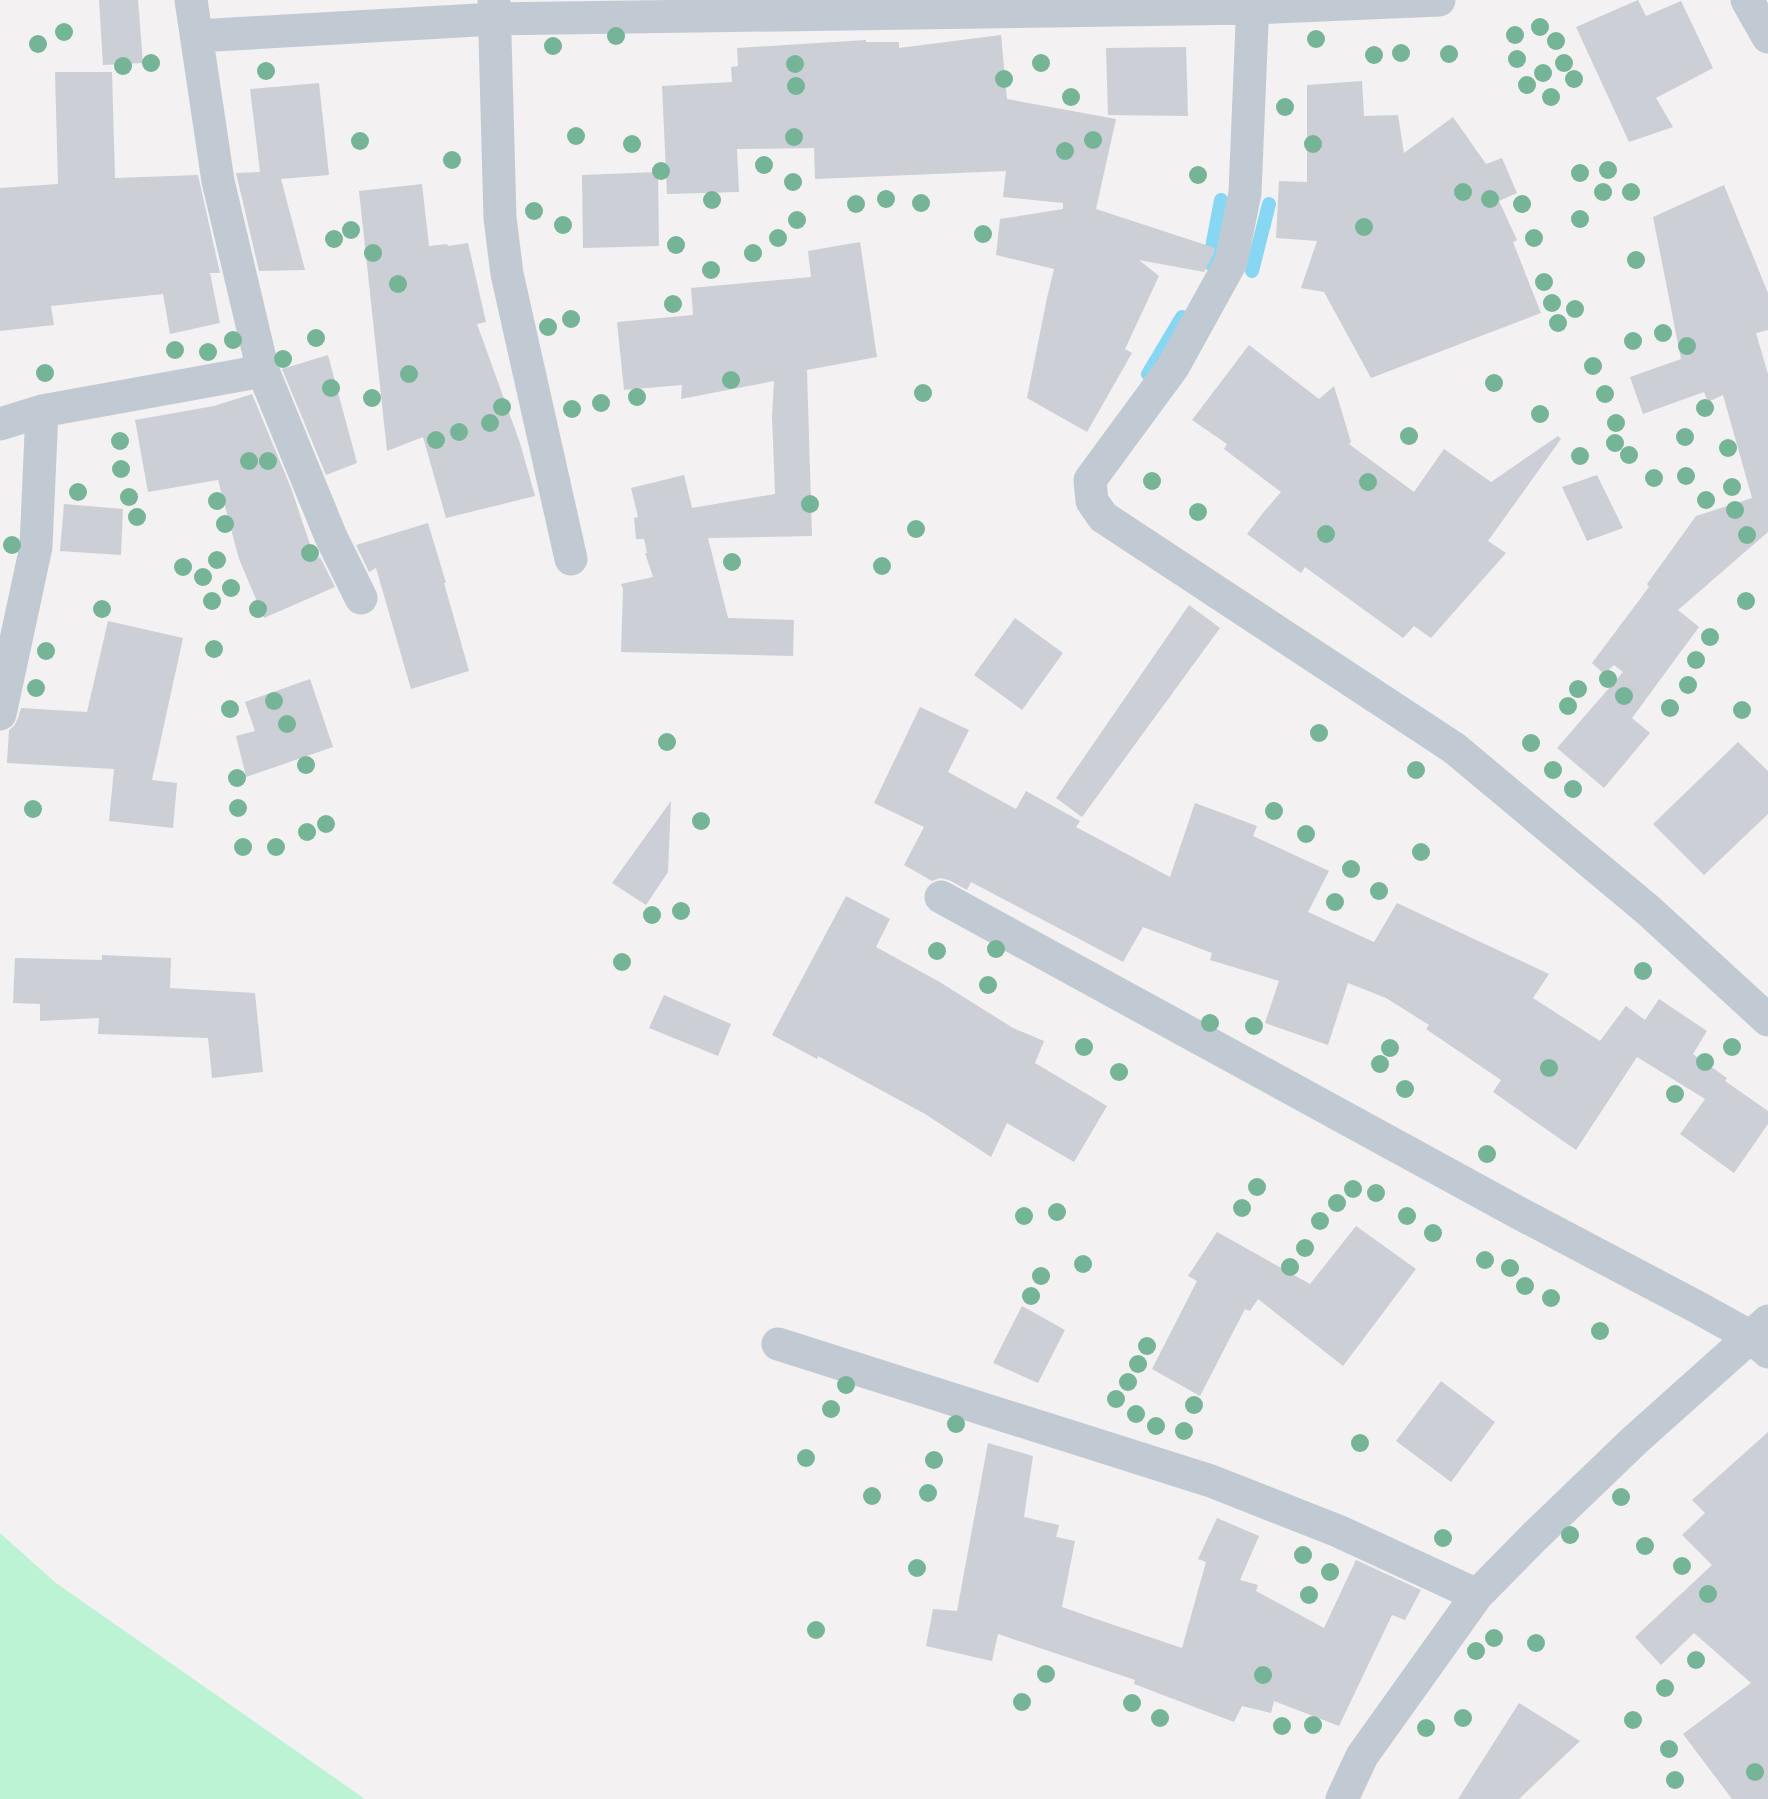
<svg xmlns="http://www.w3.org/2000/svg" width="1768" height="1799" font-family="'Titillium Web',sans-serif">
	<rect width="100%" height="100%" fill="#f3f1f1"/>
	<path fill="#bdf3d5" d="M0 1533 56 1583 365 1799H0Z"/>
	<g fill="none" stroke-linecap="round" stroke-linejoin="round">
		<path stroke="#87d7f3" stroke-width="14" d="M1209 263 1221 200
			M1252 271 1269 204
			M1148 374 1182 317"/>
	</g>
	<path fill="#cdcfd6" d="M99 0H138L143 63 103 65Z
		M1638 0 1646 16 1681 1 1713 68 1656 98 1673 127 1629 142 1576 27Z
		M1001 35 1007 99 1116 119 1096 209 1215 248 1213 255 1204 272 1139 260 1159 276 1125 349 1132 353 1087 432 1027 398 1047 298 1054 269 996 255 1000 219 1063 209V203L1003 197 1006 171 815 179 814 148 737 149 739 192 667 194 662 86 732 82 731 67 738 66 737 48 866 40V42H899V48Z
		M1186 47 1188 116 1108 115 1106 48Z
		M55 72H112L115 178 198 175 220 273H210L220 323 170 334 163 294 51 306 54 325 0 331V188L58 184Z
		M1362 81 1364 116 1398 115 1404 153 1453 117 1486 164 1502 158 1517 193 1499 201 1517 240 1513 242 1541 313 1371 378 1324 292 1301 288 1317 241 1276 238 1279 181 1307 182V85Z
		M319 83 329 175 281 179 305 270 259 271 236 173 260 172 250 89Z
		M658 172 659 246 583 248 582 175Z
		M422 184 429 246 447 244 448 246 468 243 486 322 477 324 520 443 535 496 446 518 423 437 387 451 359 191Z
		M1724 185 1768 293V330L1756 333 1768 374V532L1678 610 1699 627 1632 718 1650 733 1604 788 1557 748 1623 672 1614 665 1604 674 1592 663 1649 587 1647 584 1696 516 1752 498 1723 395 1708 402 1704 392 1643 414 1630 377 1681 359 1653 217Z
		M860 242 877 357 807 370 812 536 708 538 728 618 794 620 793 656 621 652 623 589 621 584 653 577 645 553H647L644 539H636L634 518 638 517 631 488 684 475 692 508 775 494 772 416 774 381 681 399 682 385 624 390 617 322 693 315 691 288 811 277 808 251Z
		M1249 345 1319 399 1334 386 1351 442 1349 444 1414 492 1444 449 1491 482 1558 436 1561 439 1488 541 1506 553 1431 638 1414 626 1403 638 1305 567 1301 573 1247 534 1262 514 1281 492 1224 449 1227 444 1192 420Z
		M328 355 357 463 326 475 282 369Z
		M252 394 291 488 315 559 320 557 335 587 264 618 239 559 218 480 148 492 135 420 214 406Z
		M1597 475 1623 528 1587 541 1562 487Z
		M64 504 123 509 121 555 60 551Z
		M428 523 446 583H444L469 671 411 689 376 568 369 572 356 545Z
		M1189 605 1220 628 1082 817 1056 798Z
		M1015 618 1063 653 1022 710 974 675Z
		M108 621 183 638 152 780 177 783 173 828 109 821 114 769 7 763 9 730 14 726 18 718 21 708 87 712Z
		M310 679 333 747 246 777 236 736 255 731 245 702Z
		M920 707 969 730 948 772 1016 809 1026 791 1080 821 1076 827 1170 877 1195 803 1257 826 1253 836 1329 871 1308 912 1374 942 1397 903 1549 974 1533 998 1600 1041 1626 1006 1645 1020 1659 999 1707 1031 1693 1054 1727 1078 1725 1081 1768 1111V1124L1734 1173 1680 1134 1705 1099 1637 1057 1576 1150 1493 1092 1501 1080 1426 1029 1429 1025 1386 998 1348 983 1328 1045 1265 1023 1279 981 1210 960 1212 953 1143 927 1123 962 971 882 967 890 949 880 940 878 932 881 904 865 924 827 874 803Z
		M1738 742 1768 771V814L1704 875 1653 824Z
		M671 801 668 872 646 905 612 883Z
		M846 896 890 919 876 947 938 981 1013 1028 1044 1041 1035 1063 1107 1106 1074 1162 1007 1123 991 1157 925 1114 818 1056 817 1059 772 1035Z
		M102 955 171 958 170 988 255 993 263 1072 212 1078 208 1038 98 1034 99 1018 40 1021V1004L13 1003 15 958 102 960Z
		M664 995 731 1024 718 1056 649 1028Z
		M1356 1226 1416 1269 1343 1366 1258 1299 1250 1311 1245 1309 1200 1396 1152 1369 1197 1281 1188 1276 1217 1232 1310 1284Z
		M1022 1306 1065 1330 1038 1383 993 1363Z
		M1441 1381 1495 1422 1451 1482 1396 1441Z
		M1768 1432V1799H1732L1683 1734 1751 1683 1694 1633 1661 1665 1635 1637 1712 1565 1682 1535 1705 1513 1692 1500Z
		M988 1443 1033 1456 1024 1517 1059 1525 1056 1537 1075 1541 1062 1607 1102 1621 1182 1648 1206 1562 1198 1559 1217 1518 1259 1536 1240 1580 1258 1585 1256 1591 1324 1628 1356 1560 1421 1590 1405 1620 1392 1615 1339 1726 1274 1701 1271 1713 1242 1706 1234 1722 1134 1684 1135 1680 998 1634 992 1661 926 1646 933 1609 957 1611Z
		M1519 1703 1580 1741 1519 1799H1458Z"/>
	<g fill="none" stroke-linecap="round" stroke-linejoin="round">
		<path stroke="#c1cad3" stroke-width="33" d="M191 0 218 181 263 371 331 537 361 598
			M494 0 500 218 507 274 571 559
			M1253 0 1245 193 1231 262 1173 367 1090 480 1092 501 1103 517 1454 748 1648 910 1768 1020
			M1747 0 1768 37
			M197 36 495 19 1253 8 1439 0
			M0 424 42 411 263 371
			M0 714 36 547 42 411
			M941 897 1517 1212 1697 1307 1751 1337 1768 1352
			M778 1344 1211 1481 1338 1531 1477 1595
			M1342 1799 1362 1756 1477 1595 1534 1537 1635 1440 1768 1321"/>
	</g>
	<g fill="#76b498">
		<circle cx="1540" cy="27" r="9"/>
		<circle cx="64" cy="32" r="9"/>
		<circle cx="1515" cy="35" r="9"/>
		<circle cx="616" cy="36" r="9"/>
		<circle cx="1316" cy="39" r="9"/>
		<circle cx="1556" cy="41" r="9"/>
		<circle cx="38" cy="44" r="9"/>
		<circle cx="553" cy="46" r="9"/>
		<circle cx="1401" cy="53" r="9"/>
		<circle cx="1449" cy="54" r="9"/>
		<circle cx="1374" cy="55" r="9"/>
		<circle cx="1517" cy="59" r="9"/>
		<circle cx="151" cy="63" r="9"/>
		<circle cx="1041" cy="63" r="9"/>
		<circle cx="1564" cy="63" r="9"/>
		<circle cx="795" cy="64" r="9"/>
		<circle cx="123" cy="66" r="9"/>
		<circle cx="266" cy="71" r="9"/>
		<circle cx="1543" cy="73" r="9"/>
		<circle cx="1004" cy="79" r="9"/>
		<circle cx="1574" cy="79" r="9"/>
		<circle cx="1527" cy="85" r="9"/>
		<circle cx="796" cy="86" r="9"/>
		<circle cx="1071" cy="97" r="9"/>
		<circle cx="1551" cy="97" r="9"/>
		<circle cx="1285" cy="107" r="9"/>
		<circle cx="576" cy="136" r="9"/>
		<circle cx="794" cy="137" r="9"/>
		<circle cx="1093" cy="140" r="9"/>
		<circle cx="360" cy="141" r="9"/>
		<circle cx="632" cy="144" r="9"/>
		<circle cx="1313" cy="144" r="9"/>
		<circle cx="1065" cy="151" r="9"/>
		<circle cx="452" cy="160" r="9"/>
		<circle cx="764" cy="165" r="9"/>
		<circle cx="1608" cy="170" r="9"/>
		<circle cx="661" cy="171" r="9"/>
		<circle cx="1580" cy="173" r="9"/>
		<circle cx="1198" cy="175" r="9"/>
		<circle cx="793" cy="182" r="9"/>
		<circle cx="1463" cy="192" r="9"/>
		<circle cx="1603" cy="192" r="9"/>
		<circle cx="1631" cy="192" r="9"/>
		<circle cx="886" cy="199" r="9"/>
		<circle cx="1490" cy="199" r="9"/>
		<circle cx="712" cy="200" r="9"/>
		<circle cx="921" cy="203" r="9"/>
		<circle cx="856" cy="204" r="9"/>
		<circle cx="1522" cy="204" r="9"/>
		<circle cx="534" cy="211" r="9"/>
		<circle cx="1580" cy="219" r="9"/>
		<circle cx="797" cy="220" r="9"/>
		<circle cx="563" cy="225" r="9"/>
		<circle cx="1364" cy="227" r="9"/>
		<circle cx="351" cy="230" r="9"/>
		<circle cx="983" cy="234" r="9"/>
		<circle cx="778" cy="238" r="9"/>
		<circle cx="1534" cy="238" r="9"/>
		<circle cx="334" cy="239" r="9"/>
		<circle cx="676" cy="245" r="9"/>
		<circle cx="373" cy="253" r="9"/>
		<circle cx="753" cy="253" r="9"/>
		<circle cx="1636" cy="260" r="9"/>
		<circle cx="711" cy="270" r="9"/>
		<circle cx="1544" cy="282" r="9"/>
		<circle cx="398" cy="284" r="9"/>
		<circle cx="1552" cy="303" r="9"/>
		<circle cx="673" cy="304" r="9"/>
		<circle cx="1575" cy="309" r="9"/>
		<circle cx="571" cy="319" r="9"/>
		<circle cx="1558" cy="323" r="9"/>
		<circle cx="548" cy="327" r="9"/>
		<circle cx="1663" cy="333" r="9"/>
		<circle cx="316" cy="338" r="9"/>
		<circle cx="233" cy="340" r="9"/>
		<circle cx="1633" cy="341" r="9"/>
		<circle cx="1687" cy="346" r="9"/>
		<circle cx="175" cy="350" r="9"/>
		<circle cx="208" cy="352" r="9"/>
		<circle cx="283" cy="359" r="9"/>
		<circle cx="1593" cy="366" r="9"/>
		<circle cx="45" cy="373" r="9"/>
		<circle cx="409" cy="374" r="9"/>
		<circle cx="731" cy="380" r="9"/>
		<circle cx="1494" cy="383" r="9"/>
		<circle cx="331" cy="388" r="9"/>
		<circle cx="923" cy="393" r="9"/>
		<circle cx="1605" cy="394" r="9"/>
		<circle cx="637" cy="397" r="9"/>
		<circle cx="372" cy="398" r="9"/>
		<circle cx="601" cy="403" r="9"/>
		<circle cx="502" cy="407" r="9"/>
		<circle cx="1705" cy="408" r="9"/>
		<circle cx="572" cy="409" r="9"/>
		<circle cx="1540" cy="414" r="9"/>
		<circle cx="490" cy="423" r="9"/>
		<circle cx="1616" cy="423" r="9"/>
		<circle cx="459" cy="432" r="9"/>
		<circle cx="1409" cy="436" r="9"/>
		<circle cx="1685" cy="437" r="9"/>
		<circle cx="436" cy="440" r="9"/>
		<circle cx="120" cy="441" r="9"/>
		<circle cx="1615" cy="443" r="9"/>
		<circle cx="1728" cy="448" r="9"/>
		<circle cx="1629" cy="455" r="9"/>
		<circle cx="1580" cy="456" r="9"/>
		<circle cx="249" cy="461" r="9"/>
		<circle cx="268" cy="461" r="9"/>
		<circle cx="121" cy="469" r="9"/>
		<circle cx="1686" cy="476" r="9"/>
		<circle cx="1654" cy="478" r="9"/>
		<circle cx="1152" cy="481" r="9"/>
		<circle cx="1368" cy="482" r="9"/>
		<circle cx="1732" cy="487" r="9"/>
		<circle cx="78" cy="492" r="9"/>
		<circle cx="129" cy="497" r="9"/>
		<circle cx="1706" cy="500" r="9"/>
		<circle cx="217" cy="501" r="9"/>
		<circle cx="810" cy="504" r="9"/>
		<circle cx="1735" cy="510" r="9"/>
		<circle cx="1198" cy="512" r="9"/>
		<circle cx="137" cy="517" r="9"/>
		<circle cx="225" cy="524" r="9"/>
		<circle cx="916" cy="529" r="9"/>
		<circle cx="1326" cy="534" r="9"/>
		<circle cx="1747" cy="535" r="9"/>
		<circle cx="12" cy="545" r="9"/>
		<circle cx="310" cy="553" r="9"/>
		<circle cx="217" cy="560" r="9"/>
		<circle cx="732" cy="562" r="9"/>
		<circle cx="882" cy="566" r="9"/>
		<circle cx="183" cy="567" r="9"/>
		<circle cx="203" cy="577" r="9"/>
		<circle cx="231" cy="588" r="9"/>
		<circle cx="212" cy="601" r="9"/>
		<circle cx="1746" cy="601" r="9"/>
		<circle cx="102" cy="609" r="9"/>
		<circle cx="258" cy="609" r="9"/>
		<circle cx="1710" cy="637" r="9"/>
		<circle cx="214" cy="649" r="9"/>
		<circle cx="46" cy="651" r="9"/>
		<circle cx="1696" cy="660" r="9"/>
		<circle cx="1608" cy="679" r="9"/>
		<circle cx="1688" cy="685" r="9"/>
		<circle cx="36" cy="688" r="9"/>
		<circle cx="1578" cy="689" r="9"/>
		<circle cx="1624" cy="696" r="9"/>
		<circle cx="274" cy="701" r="9"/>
		<circle cx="1568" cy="706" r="9"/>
		<circle cx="1670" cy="708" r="9"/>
		<circle cx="230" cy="709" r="9"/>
		<circle cx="1742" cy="710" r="9"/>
		<circle cx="287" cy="724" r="9"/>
		<circle cx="1319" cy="733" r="9"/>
		<circle cx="667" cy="742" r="9"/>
		<circle cx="1531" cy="743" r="9"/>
		<circle cx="306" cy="765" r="9"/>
		<circle cx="1416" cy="770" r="9"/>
		<circle cx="1553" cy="770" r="9"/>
		<circle cx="237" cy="778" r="9"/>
		<circle cx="1573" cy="789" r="9"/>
		<circle cx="238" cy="808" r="9"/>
		<circle cx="33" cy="809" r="9"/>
		<circle cx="1274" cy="811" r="9"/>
		<circle cx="701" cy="821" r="9"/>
		<circle cx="326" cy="824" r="9"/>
		<circle cx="307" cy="832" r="9"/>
		<circle cx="1306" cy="834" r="9"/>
		<circle cx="243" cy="847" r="9"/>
		<circle cx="276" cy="847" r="9"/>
		<circle cx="1421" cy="852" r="9"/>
		<circle cx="1351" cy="869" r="9"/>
		<circle cx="1379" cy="891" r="9"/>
		<circle cx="1335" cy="902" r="9"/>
		<circle cx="681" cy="911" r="9"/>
		<circle cx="652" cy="915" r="9"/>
		<circle cx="996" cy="949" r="9"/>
		<circle cx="937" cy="951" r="9"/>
		<circle cx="622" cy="962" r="9"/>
		<circle cx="1643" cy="971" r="9"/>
		<circle cx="988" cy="985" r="9"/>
		<circle cx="1210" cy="1023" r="9"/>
		<circle cx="1254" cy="1026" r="9"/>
		<circle cx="1084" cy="1047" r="9"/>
		<circle cx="1732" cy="1047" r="9"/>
		<circle cx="1390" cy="1048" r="9"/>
		<circle cx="1705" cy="1062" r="9"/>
		<circle cx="1380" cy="1064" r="9"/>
		<circle cx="1549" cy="1068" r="9"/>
		<circle cx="1119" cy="1072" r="9"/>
		<circle cx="1405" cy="1089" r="9"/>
		<circle cx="1675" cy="1094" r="9"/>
		<circle cx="1487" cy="1154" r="9"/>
		<circle cx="1257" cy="1187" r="9"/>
		<circle cx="1353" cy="1189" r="9"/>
		<circle cx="1376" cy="1193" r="9"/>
		<circle cx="1337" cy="1203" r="9"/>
		<circle cx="1242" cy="1208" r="9"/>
		<circle cx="1057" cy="1212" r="9"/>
		<circle cx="1024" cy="1216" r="9"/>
		<circle cx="1407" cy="1216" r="9"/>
		<circle cx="1320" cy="1221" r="9"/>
		<circle cx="1433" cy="1233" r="9"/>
		<circle cx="1305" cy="1248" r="9"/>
		<circle cx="1485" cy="1260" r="9"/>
		<circle cx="1083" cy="1264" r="9"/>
		<circle cx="1290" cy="1267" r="9"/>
		<circle cx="1510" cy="1268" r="9"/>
		<circle cx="1041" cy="1276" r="9"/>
		<circle cx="1525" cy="1286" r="9"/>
		<circle cx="1031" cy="1296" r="9"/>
		<circle cx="1551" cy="1298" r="9"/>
		<circle cx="1600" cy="1331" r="9"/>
		<circle cx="1147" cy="1346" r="9"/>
		<circle cx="1138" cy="1364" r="9"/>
		<circle cx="1128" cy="1382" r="9"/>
		<circle cx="846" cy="1385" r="9"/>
		<circle cx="1116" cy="1399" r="9"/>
		<circle cx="1194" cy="1405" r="9"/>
		<circle cx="831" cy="1409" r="9"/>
		<circle cx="1136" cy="1414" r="9"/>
		<circle cx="956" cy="1424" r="9"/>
		<circle cx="1156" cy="1426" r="9"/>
		<circle cx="1184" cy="1431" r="9"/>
		<circle cx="1360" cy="1443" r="9"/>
		<circle cx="806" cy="1458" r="9"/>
		<circle cx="934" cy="1460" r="9"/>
		<circle cx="928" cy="1493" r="9"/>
		<circle cx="872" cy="1496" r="9"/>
		<circle cx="1621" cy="1497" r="9"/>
		<circle cx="1570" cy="1535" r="9"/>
		<circle cx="1443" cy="1538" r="9"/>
		<circle cx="1645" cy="1546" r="9"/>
		<circle cx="1303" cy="1555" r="9"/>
		<circle cx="1682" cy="1566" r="9"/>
		<circle cx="917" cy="1568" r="9"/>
		<circle cx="1330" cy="1572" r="9"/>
		<circle cx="1708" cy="1594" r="9"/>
		<circle cx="1309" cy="1595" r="9"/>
		<circle cx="816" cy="1630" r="9"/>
		<circle cx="1494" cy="1638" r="9"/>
		<circle cx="1536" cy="1643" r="9"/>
		<circle cx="1476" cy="1651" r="9"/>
		<circle cx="1696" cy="1660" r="9"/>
		<circle cx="1046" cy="1674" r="9"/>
		<circle cx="1263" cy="1675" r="9"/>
		<circle cx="1665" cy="1688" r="9"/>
		<circle cx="1022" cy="1702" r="9"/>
		<circle cx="1132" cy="1703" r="9"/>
		<circle cx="1160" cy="1718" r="9"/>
		<circle cx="1463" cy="1718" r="9"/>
		<circle cx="1633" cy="1720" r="9"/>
		<circle cx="1313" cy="1725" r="9"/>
		<circle cx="1282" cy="1726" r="9"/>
		<circle cx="1426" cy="1728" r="9"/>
		<circle cx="1669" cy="1749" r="9"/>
		<circle cx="1755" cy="1772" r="9"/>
		<circle cx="1675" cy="1780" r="9"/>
	</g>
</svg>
